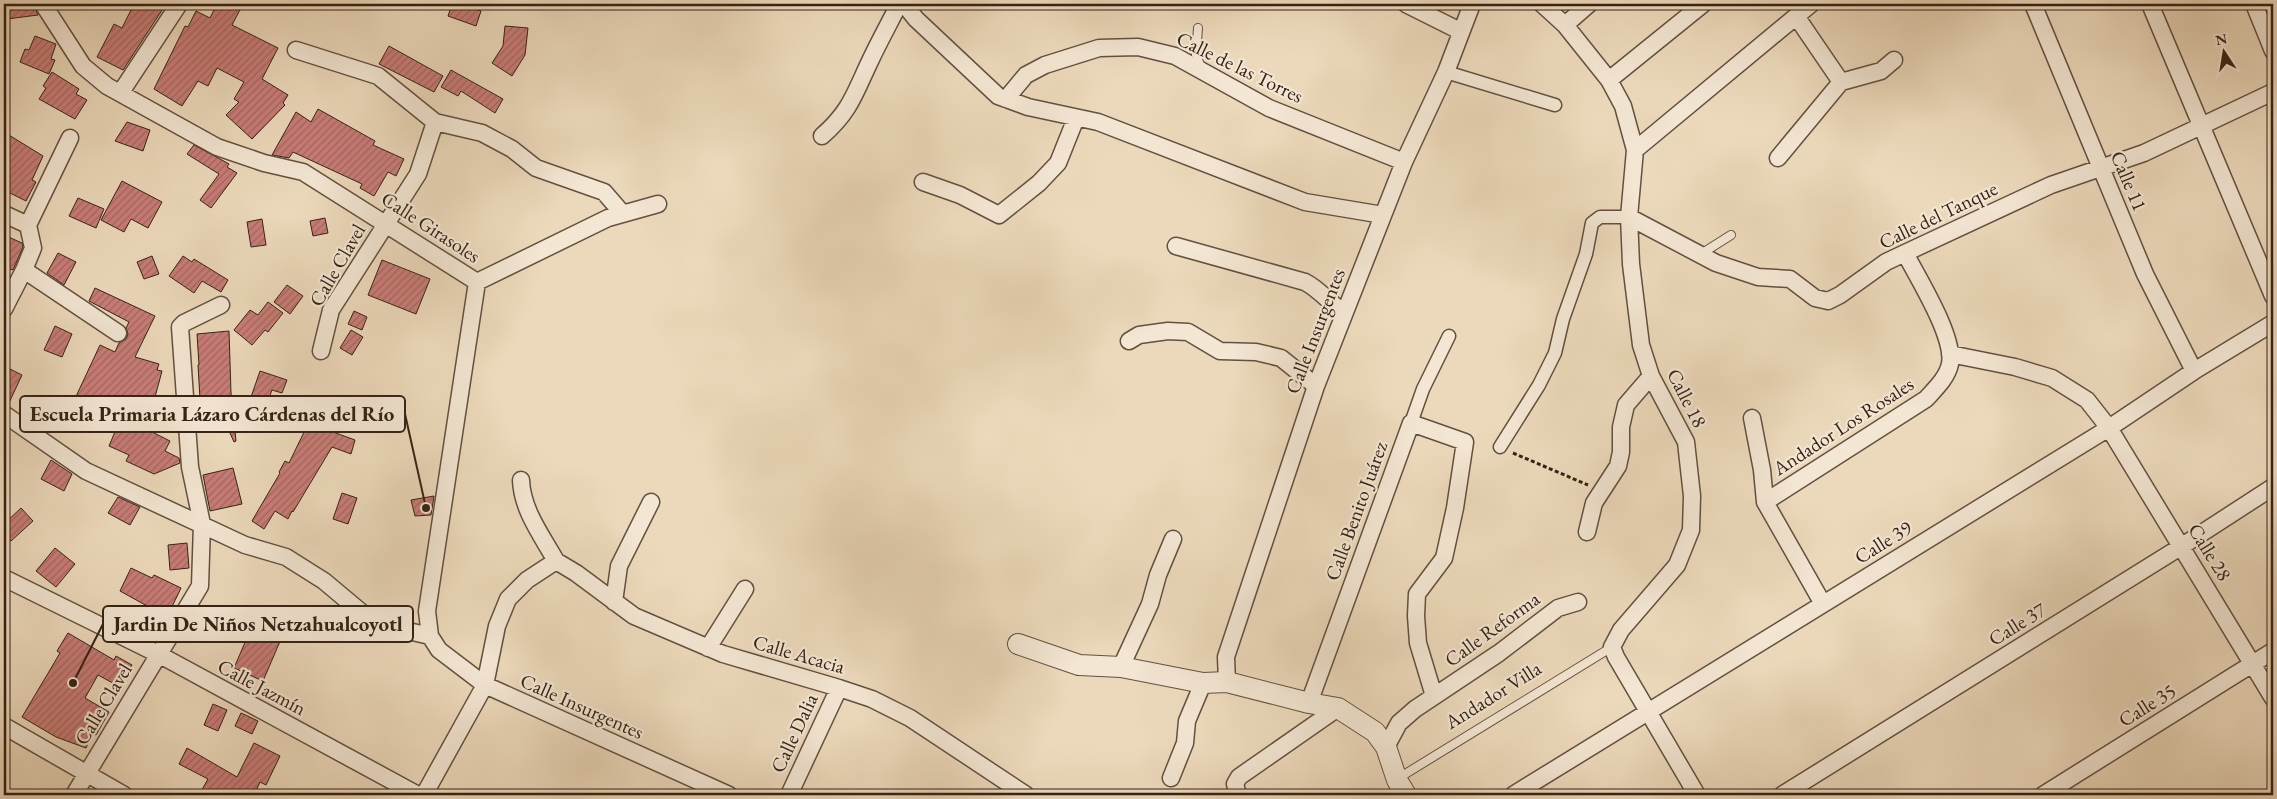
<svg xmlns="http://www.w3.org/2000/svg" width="2277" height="799" font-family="'EB Garamond',serif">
	<defs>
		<pattern id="building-hatch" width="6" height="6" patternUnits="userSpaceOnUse" patternTransform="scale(1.25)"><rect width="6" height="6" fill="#c97d78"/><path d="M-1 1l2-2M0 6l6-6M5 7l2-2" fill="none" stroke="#a46661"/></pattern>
	</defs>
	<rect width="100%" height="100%" fill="#ecd9bb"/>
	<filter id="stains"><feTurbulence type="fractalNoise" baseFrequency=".004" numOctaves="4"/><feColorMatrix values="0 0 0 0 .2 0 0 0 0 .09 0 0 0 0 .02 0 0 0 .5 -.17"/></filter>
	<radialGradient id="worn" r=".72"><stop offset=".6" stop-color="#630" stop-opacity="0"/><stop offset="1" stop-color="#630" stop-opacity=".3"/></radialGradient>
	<path fill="url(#building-hatch)" stroke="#352216" d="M5 4H33L38 15 7 19Z
		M134 4H166L123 70 97 57 114 24 122 28Z
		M217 4H243L232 25 278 48 262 79 288 95 283 103 285 105 252 139 226 115 239 102 234 99 244 82 217 68 208 86 198 81 182 106 154 89 185 26 188 27 196 11 210 18Z
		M452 4H471L470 7 481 11 476 26 448 16Z
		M505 26 528 28 525 55 512 76 492 63 503 46Z
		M35 36 56 44 51 59 55 60 49 74 20 62 25 49 29 50Z
		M389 46 443 76 434 92 379 64Z
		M451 70 503 99 495 113 461 91 458 96 441 87Z
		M52 72 79 89 76 94 87 100 75 119 39 99 46 88 43 86Z
		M318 109 375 141 373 145 404 159 396 176 388 172 374 196 360 188 362 184 293 152 289 158 272 155 296 112 311 122Z
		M127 122 150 130 143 151 115 141Z
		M4 132 43 156 32 180 36 182 26 201 4 190Z
		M194 145 220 159 229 164 227 167 237 173 211 208 200 200 219 174 187 154Z
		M122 181 162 202 148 228 131 219 124 232 101 220Z
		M78 198 104 209 96 228 69 216Z
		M325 218 328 233 313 236 310 221Z
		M262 219 266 245 251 247 247 222Z
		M4 235 22 243 23 247 13 270 4 267Z
		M58 253 76 262 64 285 47 273Z
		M152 256 159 274 144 279 137 262Z
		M183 256 192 262 194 259 228 280 221 292 202 281 194 293 169 276Z
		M382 260 430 279 416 314 368 295Z
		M287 285 303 296 290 314 274 302Z
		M95 288 155 316 135 357 159 364 157 370 162 371 155 397 162 400 151 428 155 430 154 433 170 441 165 451 179 458 180 463 154 474 126 461 129 455 109 446 117 427 72 405 100 345 115 352 119 343 126 339 128 334 126 328 129 322 89 301Z
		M268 302 283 313 268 332 265 330 252 345 234 330 250 310 258 315Z
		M354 311 367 317 362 330 348 324Z
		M55 326 72 334 62 357 44 350Z
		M351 330 363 337 352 355 340 348Z
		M229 331 231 393 236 441 234 442 214 397 200 399 198 365H199L197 334Z
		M4 366 22 375 8 405 4 404Z
		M260 371 287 380 282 393 272 390 266 406 250 400Z
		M315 404 330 411 322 428 355 440 351 454 332 447 293 512 292 511 288 519 275 511 264 529 252 521 280 473 279 472 285 461 289 463 309 422 307 421Z
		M51 460 72 474 64 491 41 479Z
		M233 468 242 504 210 511 203 475Z
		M342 493 357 498 348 524 333 519Z
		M434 496 431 515 415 516 411 500Z
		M118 497 140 507 130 525 108 513Z
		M21 508 33 521 11 541 4 534V524Z
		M187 543 189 568 170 570 168 545Z
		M55 548 75 564 56 587 36 571Z
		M131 568 152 578 154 575 181 588 167 617 120 591Z
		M252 626 281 639 263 681 234 668Z
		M68 633 114 660 116 656 132 665 120 687 98 675 85 698 109 712 96 735 92 733 86 748 56 737 22 717 60 653 57 651Z
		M213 704 227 710 218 731 204 725Z
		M241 713 258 721 252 734 235 726Z
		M254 743 280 756 266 785 260 782 254 795H199L208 779 179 764 187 748 237 777Z"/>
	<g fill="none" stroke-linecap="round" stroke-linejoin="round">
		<g stroke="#63503f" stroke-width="10">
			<path id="service" d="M1198 28 1196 55 1201 67
				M1701 254 1731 235
				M1397 779 1612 647"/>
		</g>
		<g stroke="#63503f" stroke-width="15">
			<path id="pedestrian" d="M1446 72 1555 105
				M1411 423 1423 389 1449 336
				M1500 447 1539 385 1555 353 1563 319 1586 254 1592 223 1600 217H1629"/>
		</g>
		<g stroke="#63503f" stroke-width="19">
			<path id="minor" d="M43 4 83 66 107 86 217 147 264 163 303 172 477 282
				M904 4 916 19 998 96 1028 107 1098 122 1305 202 1383 215
				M1406 4 1460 31
				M1542 4 1565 25 1609 80 1623 106 1635 150 1629 217 1631 264 1641 345 1651 376 1686 442 1692 496 1691 530 1677 565 1621 630 1612 647 1616 657 1697 795
				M2033 4 2145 274 2194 371
				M2150 4 2273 296
				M2254 4 2273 51
				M1796 16 1841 82
				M1565 25 1589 4
				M296 50 378 76 435 122 482 133 512 149 536 168 604 192 623 214
				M1609 80 1703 4
				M121 92 179 4
				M1006 99 1026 75 1045 65 1099 48 1138 47 1175 56 1269 108 1404 162
				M822 136C851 111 855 92 871 59 880 40 890 22 899 4
				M1635 150 1811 4
				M1778 158 1841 82 1881 71 1894 60
				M923 182 960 195 999 215 1039 183 1058 163 1076 118
				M4 214 28 225
				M1629 217 1716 263 1758 277 1790 279 1815 298 1828 301 1840 295 1886 262 1905 253 2051 185 2144 153 2273 92
				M28 225 70 138
				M1176 246 1305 282C1319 289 1331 304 1344 313
				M24 270 118 333
				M477 282 427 611 430 636 439 650 485 685 729 795
				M477 282 608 218 658 204
				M4 309 24 270 33 248 28 225
				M1129 341 1139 335 1168 331 1188 332 1220 351 1256 352 1281 358 1316 386
				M321 351 331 310 418 174 435 122
				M1950 354 2015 367 2052 378 2087 400 2109 428 2273 698
				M4 414 86 471 245 545 286 557 324 581 367 617 404 630 430 636
				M1752 418 1762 470 1765 502 1823 604
				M521 480C522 510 542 536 556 561
				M1765 502 1926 399C1935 389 1947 378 1950 364 1955 337 1918 278 1905 253
				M1587 532 1594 503 1618 466 1621 452V427L1626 405 1651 376
				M556 561 576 573 634 616 723 654 839 688 872 699 910 718 1026 795
				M4 578 158 654 418 795
				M614 602 619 566 651 502
				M708 648 745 589
				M1121 667 1150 604 1158 575 1173 539
				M1227 682 1226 657 1316 386 1404 162 1446 72 1472 4
				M1309 703 1411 423 1465 442 1455 508 1444 558 1417 594 1416 616 1418 643 1434 696
				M4 726 124 795
				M1386 747 1399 723 1415 709 1499 653 1558 608 1578 602
				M1171 778 1185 743 1187 721 1203 683
				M74 795 200 586 202 524 190 467 180 327 184 323 221 305
				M424 795 485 685 497 626 508 599 527 580 556 561
				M789 795 839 688
				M1238 795 1235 784 1239 777 1338 708
				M1513 795 2109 428 2194 371 2273 323
				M1782 795 2182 546 2273 487
				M2043 795 2273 651"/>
		</g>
		<g stroke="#63503f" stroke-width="22">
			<path id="tertiary" d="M1018 644 1079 665 1121 667 1203 683 1227 682 1309 703 1338 708 1375 732 1386 747 1397 780 1406 795"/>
		</g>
		<path stroke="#352216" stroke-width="3" stroke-dasharray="4 2.5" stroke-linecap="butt" d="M1513 453 1588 485"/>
		<use href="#service" stroke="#f3e6d3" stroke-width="8"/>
		<use href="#pedestrian" stroke="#f3e6d3" stroke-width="12"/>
		<use href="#minor" stroke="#f3e6d3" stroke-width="16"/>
		<use href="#tertiary" stroke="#f3e6d3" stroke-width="20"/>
	</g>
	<g text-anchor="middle" stroke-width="4.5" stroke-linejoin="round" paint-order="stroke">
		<g font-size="20" fill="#352216" stroke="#f3e6d3">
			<text transform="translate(1240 67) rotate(26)" y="7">Calle de las Torres</text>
			<text transform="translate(2129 181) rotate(67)" y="7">Calle 11</text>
			<text transform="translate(1938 215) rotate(-26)" y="7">Calle del Tanque</text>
			<text transform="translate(431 227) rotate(33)" y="7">Calle Girasoles</text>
			<text transform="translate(337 265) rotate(-60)" y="7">Calle Clavel</text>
			<text transform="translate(1315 331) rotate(-69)" y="7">Calle Insurgentes</text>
			<text transform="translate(1687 398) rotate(63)" y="7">Calle 18</text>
			<text transform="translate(1843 426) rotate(-33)" y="7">Andador Los Rosales</text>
			<text transform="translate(1356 511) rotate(-70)" y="7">Calle Benito Juárez</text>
			<text transform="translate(1883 542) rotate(-32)" y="7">Calle 39</text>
			<text transform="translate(2210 552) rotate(58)" y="7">Calle 28</text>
			<text transform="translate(2017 624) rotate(-32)" y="7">Calle 37</text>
			<text transform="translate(1492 629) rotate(-36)" y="7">Calle Reforma</text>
			<text transform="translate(799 654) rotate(16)" y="7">Calle Acacia</text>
			<text transform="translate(262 687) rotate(28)" y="7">Calle Jazmín</text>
			<text transform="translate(1493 695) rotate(-32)" y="7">Andador Villa</text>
			<text transform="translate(103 704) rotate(-59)" y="7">Calle Clavel</text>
			<text transform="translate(2147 705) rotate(-32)" y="7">Calle 35</text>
			<text transform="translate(582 706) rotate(24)" y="7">Calle Insurgentes</text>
			<text transform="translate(794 733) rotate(-65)" y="7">Calle Dalia</text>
		</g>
	</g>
	<path fill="none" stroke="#352216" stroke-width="2" d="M426 508L405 414M73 683L103 624"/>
	<g fill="#352216" stroke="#f3e6d3" stroke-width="2">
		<circle cx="426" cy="508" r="5"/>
		<circle cx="73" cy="683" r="5"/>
	</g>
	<g fill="#f3e6d3" stroke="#352216" stroke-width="2">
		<rect x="20" y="396" width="385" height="36" rx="5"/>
		<rect x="103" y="606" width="310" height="36" rx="5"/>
	</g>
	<g font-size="21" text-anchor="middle" font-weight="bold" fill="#352216">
		<text x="212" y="421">Escuela Primaria Lázaro Cárdenas del Río</text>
		<text x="258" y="631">Jardin De Niños Netzahualcoyotl</text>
	</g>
	<rect width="2277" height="799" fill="none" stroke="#ecd9bb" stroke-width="20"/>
	<rect x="5" y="5" width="2267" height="789" fill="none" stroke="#352216" stroke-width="2.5"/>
	<rect x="10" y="10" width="2257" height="779" fill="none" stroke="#352216"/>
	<g transform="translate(2224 52) rotate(348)" stroke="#f3e6d3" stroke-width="4" paint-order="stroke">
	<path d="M0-4L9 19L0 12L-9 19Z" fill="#352216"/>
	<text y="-8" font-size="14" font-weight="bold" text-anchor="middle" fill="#352216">N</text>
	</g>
	<rect width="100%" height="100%" filter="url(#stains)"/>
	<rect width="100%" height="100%" fill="url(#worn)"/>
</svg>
